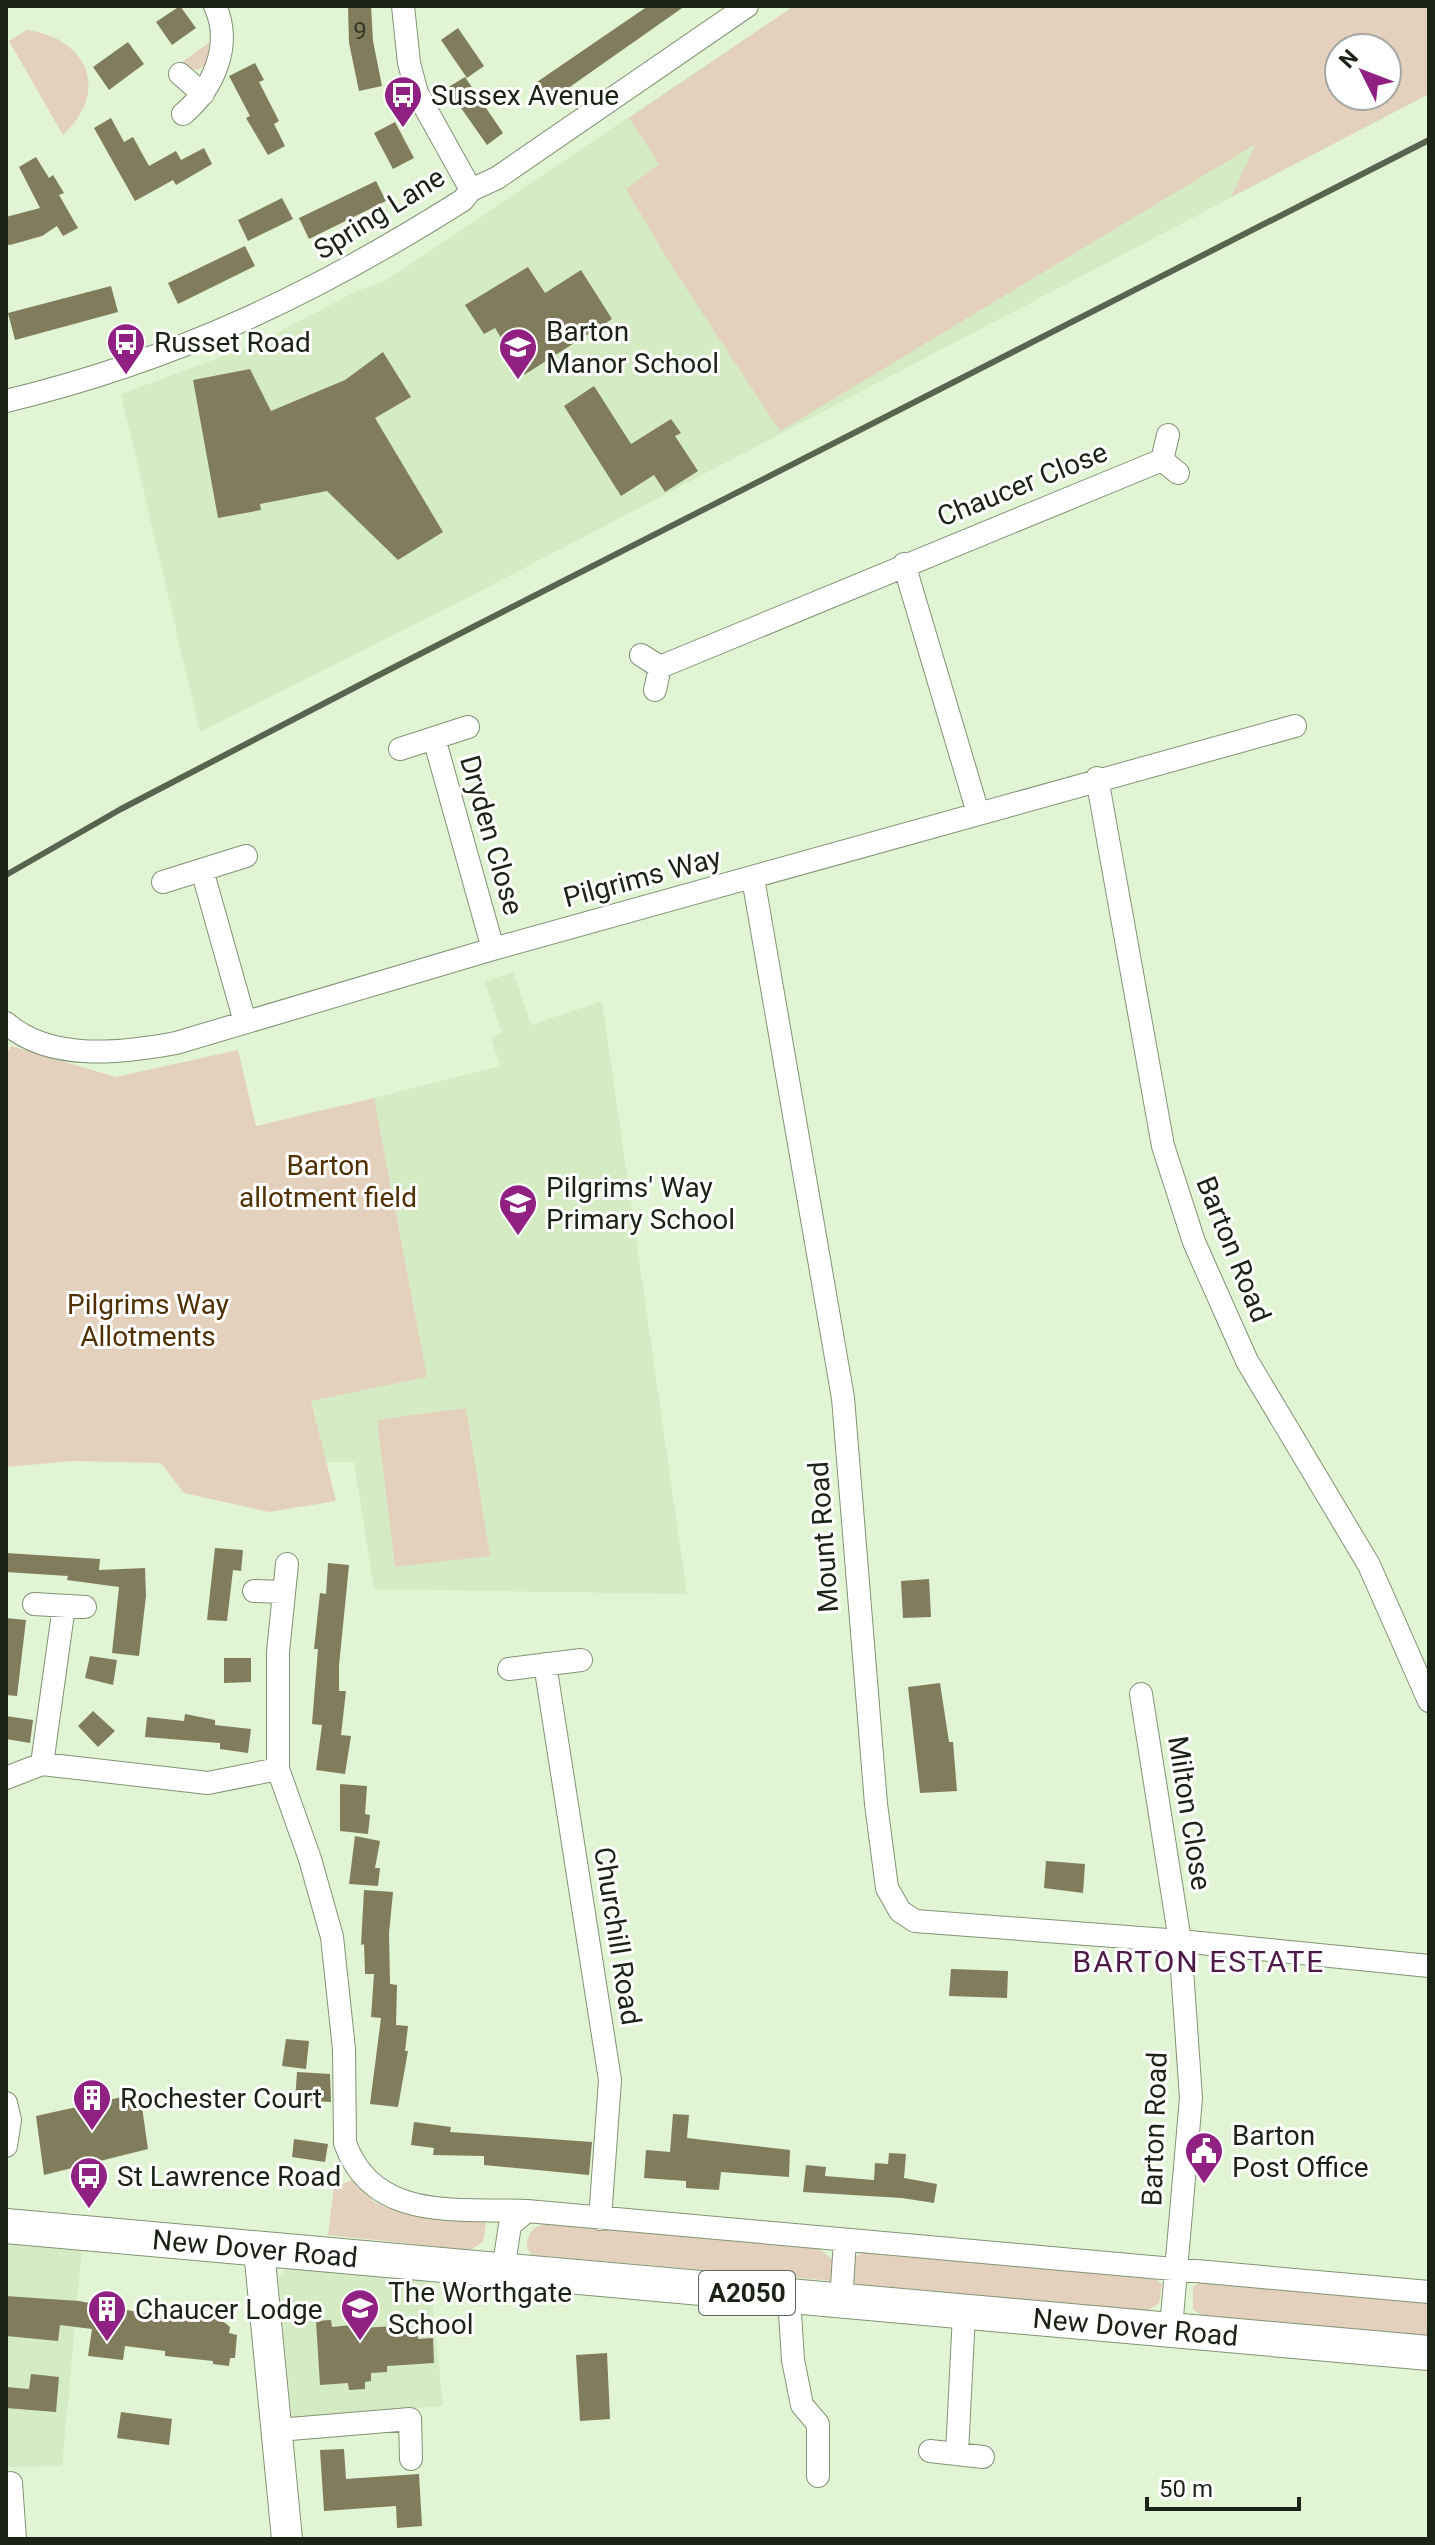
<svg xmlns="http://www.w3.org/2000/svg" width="1435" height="2545" font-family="Roboto,sans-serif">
	<rect width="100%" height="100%" fill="#e1f5d4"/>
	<path fill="#d4ebc4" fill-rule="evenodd" d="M794 6H1429V94L471 596 200 732 121 394 251 346 357 291 385 281ZM1339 48H1387V96H1339Z
		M513 972 531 1025 602 1001 687 1594 374 1589 354 1462H326L311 1400 427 1377 374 1098 500 1066 491 1037 502 1033 485 982Z
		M6 2242 82 2249 62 2466 6 2467Z
		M295 2261 430 2276 443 2406 292 2418 278 2277Z"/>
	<path fill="#e4d1bd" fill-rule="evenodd" d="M794 6H1429V94L1231 197 1256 144 780 431 676 273 626 189 659 164 629 118ZM1387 48V96H1339V48Z
		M27 30C87 38 111 91 63 135L9 41Z
		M213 40 209 63 197 70 186 67 182 62Z
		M11 1046 116 1077 238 1050 256 1126 374 1098 427 1377 311 1401 336 1501 269 1512 184 1493 161 1463 73 1461 6 1467V1054Z
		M466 1408 490 1556 395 1567 377 1420Z
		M352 2180 375 2202 388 2208 478 2218 486 2223 483 2242 470 2250 328 2235 334 2187Z
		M547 2224 817 2247 833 2260 834 2281 532 2255 527 2248C527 2234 533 2225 547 2224Z
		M862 2251 1148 2274 1162 2284 1159 2303 1147 2311 856 2284 849 2281 854 2260Z
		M1206 2280 1429 2299V2337L1202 2316 1193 2309V2286Z"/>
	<path fill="#817c5b" d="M180 6 196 28 172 45 156 22Z
		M348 6H371L373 41 382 86 359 91 349 43Z
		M648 6H685L547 103 534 84Z
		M458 28 484 66 467 78 441 40Z
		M128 42 144 64 109 90 93 67Z
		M255 63 264 80 259 82 279 121 274 124 285 146 268 155 246 118 250 116 229 76Z
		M465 77 503 133 487 145 447 88Z
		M111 118 124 142 133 137 149 166 176 151 181 160 204 148 212 164 176 185 173 180 135 201 94 128Z
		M395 122 414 158 393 169 374 133Z
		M36 157 49 178 53 175 64 193 59 195 78 228 63 236 57 226 42 236 10 245 6 244V217L40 208 19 167Z
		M376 181 386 201 309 239 299 218Z
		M282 198 293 219 248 241 238 220Z
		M245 246 255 266 178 304 168 283Z
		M528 267 545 293 581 270 612 319 524 375 495 328 484 334 465 305Z
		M111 286 118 312 15 340 8 313Z
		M383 352 411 397 375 418 443 532 398 560 327 491 260 504 261 510 218 518 193 380 250 369 271 411 345 380Z
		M594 386 631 444 671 419 681 433 675 436 698 471 665 492 654 475 621 496 564 406Z
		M215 1548 243 1550 241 1571 233 1570 227 1621 207 1620Z
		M6 1553 100 1559 99 1570 145 1568 146 1596 139 1656 112 1653 119 1587 67 1580 68 1576 6 1572Z
		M328 1563 349 1565 339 1666V1691H346L341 1735 351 1736 345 1774 316 1770 322 1725 312 1724 318 1649H314L320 1593 326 1594Z
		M929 1579 931 1617 903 1618 901 1581Z
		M6 1618 26 1620 17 1696 6 1695Z
		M90 1656 117 1660 113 1685 85 1678Z
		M224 1658H251V1682L224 1683Z
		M940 1683 949 1742H953L957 1791 920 1793 908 1687Z
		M93 1711 115 1731 98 1747 78 1726Z
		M185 1714 215 1720V1725L251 1729 248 1753 220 1749V1743L145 1737 147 1717 184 1721Z
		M6 1716 33 1720 30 1743 6 1739Z
		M340 1784 367 1786 365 1814 370 1815 368 1834 340 1831Z
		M355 1836 380 1841 375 1868H380L378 1886 349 1884Z
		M1046 1861 1085 1864 1083 1893 1044 1888Z
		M364 1890 393 1892 389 1933 390 1984 397 1985 396 2025 408 2026 405 2051H408L398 2107 370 2104 381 2018 371 2017 374 1974H365L364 1944 361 1945Z
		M951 1969 1008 1971 1007 1998 949 1996Z
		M286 2039 309 2041 306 2069 282 2066Z
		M297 2072 330 2074 331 2102 295 2100Z
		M140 2093 148 2149 44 2175 36 2116Z
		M673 2114 689 2115 687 2138 790 2150 789 2177 721 2172 719 2190 686 2188V2181L644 2178 646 2150 670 2152Z
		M414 2122 451 2127 450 2132 592 2142 589 2175 484 2165V2156L433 2155 434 2148 411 2145Z
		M294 2139 328 2144 325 2162 292 2157Z
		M889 2153 906 2154 904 2178 937 2184 934 2203 902 2198 803 2192 806 2165 826 2167 825 2176 874 2180 875 2163 888 2164Z
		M6 2296 79 2301 159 2316 219 2318 230 2327 229 2333 237 2335 235 2358H230L229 2366 213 2364V2361L165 2356V2351L125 2346 123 2360 88 2356 92 2329 60 2325 58 2341 6 2336Z
		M331 2320 332 2327 362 2324 363 2328 394 2326 395 2331 417 2329 418 2339 433 2338 434 2363 387 2366V2372L371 2373V2381L365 2382V2389L349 2390 348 2383 320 2385 316 2321Z
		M607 2353 610 2419 580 2421 576 2355Z
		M31 2374 59 2377 56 2412 6 2408V2387L29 2389Z
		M121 2412 172 2419 169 2445 117 2438Z
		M344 2449 346 2479 419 2474 422 2526 397 2528 396 2506 324 2511 320 2450Z"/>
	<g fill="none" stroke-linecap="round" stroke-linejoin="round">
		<g stroke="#819375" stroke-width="24">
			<path id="street" d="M403 6 409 63 417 93 471 190
				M180 74 203 94
				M183 114C213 89 233 45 215 6
				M6 401C177 360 316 293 463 200L471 190 497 178 747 6
				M1168 435 1162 460 1178 473
				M904 564 978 813
				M641 655 660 667 655 690
				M660 667 1162 460
				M434 738 493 949
				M400 749 468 727
				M1097 778 1163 1146 1194 1242 1247 1361 1369 1565 1429 1701
				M202 870 245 1022
				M753 878 843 1398 876 1804 887 1888 900 1911 915 1921 1180 1941 1141 1694
				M163 882 246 856
				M6 1023C50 1062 123 1053 176 1043L493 949 1295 726
				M287 1564 278 1652V1769L310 1859 332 1937 344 2049 345 2143C373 2222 457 2208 527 2211
				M254 1591 284 1592
				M34 1604 85 1607
				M545 1664 610 2080 600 2219
				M509 1669 581 1660
				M42 1764 64 1606
				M6 1778 42 1764 208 1783 278 1769
				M6 2103 10 2120 6 2146
				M503 2271 510 2225 527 2211 1429 2292
				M789 2297 793 2360 802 2405 818 2424V2476
				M841 2302 845 2240
				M1171 2328 1191 2098 1180 1941 1429 1966
				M278 2430 410 2419 411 2459
				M930 2451 983 2457
				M957 2453 964 2314
				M11 2483 15 2539"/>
		</g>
		<g stroke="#819375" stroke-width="32">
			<path id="secondary" d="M259 2250 287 2539"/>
		</g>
		<g stroke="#819375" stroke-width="36">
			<g id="primary">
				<path id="s1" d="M6 2226 1429 2353"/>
			</g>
		</g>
		<use href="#street" stroke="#fff" stroke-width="22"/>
		<use href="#secondary" stroke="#fff" stroke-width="30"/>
		<use href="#primary" stroke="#fff" stroke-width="34"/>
		<path stroke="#586350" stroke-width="6" d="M6 875 121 809 375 677 1429 140"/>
	</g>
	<defs>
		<g id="bus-pin" transform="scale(2)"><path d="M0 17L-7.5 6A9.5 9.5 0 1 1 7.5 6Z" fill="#902082" stroke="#fff"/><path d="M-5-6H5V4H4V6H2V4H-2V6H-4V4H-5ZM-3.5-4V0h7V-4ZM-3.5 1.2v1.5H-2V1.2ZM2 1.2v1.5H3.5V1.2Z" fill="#fff"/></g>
		<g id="school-pin" transform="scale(2)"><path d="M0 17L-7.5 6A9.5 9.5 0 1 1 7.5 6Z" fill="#902082" stroke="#fff"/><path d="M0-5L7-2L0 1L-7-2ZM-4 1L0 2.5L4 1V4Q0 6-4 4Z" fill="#fff"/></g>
		<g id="building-pin" transform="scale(2)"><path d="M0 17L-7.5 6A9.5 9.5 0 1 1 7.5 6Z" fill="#902082" stroke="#fff"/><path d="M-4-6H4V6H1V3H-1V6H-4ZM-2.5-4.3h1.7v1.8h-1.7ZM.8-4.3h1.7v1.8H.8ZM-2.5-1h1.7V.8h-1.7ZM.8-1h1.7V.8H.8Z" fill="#fff"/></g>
		<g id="civic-pin" transform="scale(2)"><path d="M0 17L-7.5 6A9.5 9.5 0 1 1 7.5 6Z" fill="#902082" stroke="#fff"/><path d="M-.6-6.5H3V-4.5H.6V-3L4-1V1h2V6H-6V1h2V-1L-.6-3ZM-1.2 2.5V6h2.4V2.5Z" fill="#fff"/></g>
	</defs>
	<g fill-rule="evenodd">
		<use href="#bus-pin" x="403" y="95"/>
		<use href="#bus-pin" x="126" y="342"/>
		<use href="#school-pin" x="518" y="347"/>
		<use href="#school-pin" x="518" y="1203"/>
		<use href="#building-pin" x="92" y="2098"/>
		<use href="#civic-pin" x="1204" y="2151"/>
		<use href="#bus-pin" x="89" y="2176"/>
		<use href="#school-pin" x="360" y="2308"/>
		<use href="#building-pin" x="107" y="2309"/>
	</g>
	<g text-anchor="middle" stroke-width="6" stroke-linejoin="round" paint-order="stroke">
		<g font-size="24" fill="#343827">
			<text x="360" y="39">9</text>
		</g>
		<rect fill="#fff" stroke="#5f645c" stroke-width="2" x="699" y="2271" width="96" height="44" rx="6"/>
		<g font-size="26" font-weight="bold" fill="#1b2216">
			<text x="747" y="2302">A2050</text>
		</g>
		<g font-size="28" fill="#1b2216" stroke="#fff" text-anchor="start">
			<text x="431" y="105">Sussex Avenue</text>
			<text x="546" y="341">Barton<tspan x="546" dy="32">Manor School</tspan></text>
			<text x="154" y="352">Russet Road</text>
			<text x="546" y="1197">Pilgrims' Way<tspan x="546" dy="32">Primary School</tspan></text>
			<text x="120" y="2108">Rochester Court</text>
			<text x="1232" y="2145">Barton<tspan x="1232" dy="32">Post Office</tspan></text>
			<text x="117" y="2186">St Lawrence Road</text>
			<text x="388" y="2302">The Worthgate<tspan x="388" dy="32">School</tspan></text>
			<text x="135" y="2319">Chaucer Lodge</text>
		</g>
		<g font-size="28" fill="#1b2216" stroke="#fff">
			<text transform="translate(379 213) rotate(-32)" y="10">Spring Lane</text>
			<text transform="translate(1022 484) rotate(-22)" y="10">Chaucer Close</text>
			<text transform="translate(492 835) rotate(74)" y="10">Dryden Close</text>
			<text transform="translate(642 877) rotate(-15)" y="10">Pilgrims Way</text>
			<text transform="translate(1234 1249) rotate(68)" y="10">Barton Road</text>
			<text transform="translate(823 1537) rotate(-94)" y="10">Mount Road</text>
			<text transform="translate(1190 1813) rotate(81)" y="10">Milton Close</text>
			<text transform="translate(618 1936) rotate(81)" y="10">Churchill Road</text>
			<text transform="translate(1154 2129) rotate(-88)" y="10">Barton Road</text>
			<text dy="10" stroke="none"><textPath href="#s1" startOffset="250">New Dover Road</textPath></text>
			<text dy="10" stroke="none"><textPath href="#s1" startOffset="1134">New Dover Road</textPath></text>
		</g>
		<g font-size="28" fill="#502f00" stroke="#fff">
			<text x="328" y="1175">Barton<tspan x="328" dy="32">allotment field</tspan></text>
			<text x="148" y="1314">Pilgrims Way<tspan x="148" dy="32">Allotments</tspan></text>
		</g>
		<g font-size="30" letter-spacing="2" fill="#4e1a47" stroke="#fff">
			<text x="1199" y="1972">BARTON ESTATE</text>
		</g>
	</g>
	<rect width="1435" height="2545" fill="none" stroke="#1b2216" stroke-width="16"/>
	<g transform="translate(1363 72) rotate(312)"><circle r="38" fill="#ffffff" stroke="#a4a7a2" stroke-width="2"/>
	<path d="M0-6L14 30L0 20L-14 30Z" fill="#902082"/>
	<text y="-12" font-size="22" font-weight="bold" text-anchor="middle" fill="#1b2216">N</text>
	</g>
	<path d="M1147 2497v12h152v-12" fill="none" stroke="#1b2216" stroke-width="4"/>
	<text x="1159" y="2497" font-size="24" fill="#1b2216" stroke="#ffffff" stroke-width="6" paint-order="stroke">50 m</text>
</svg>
